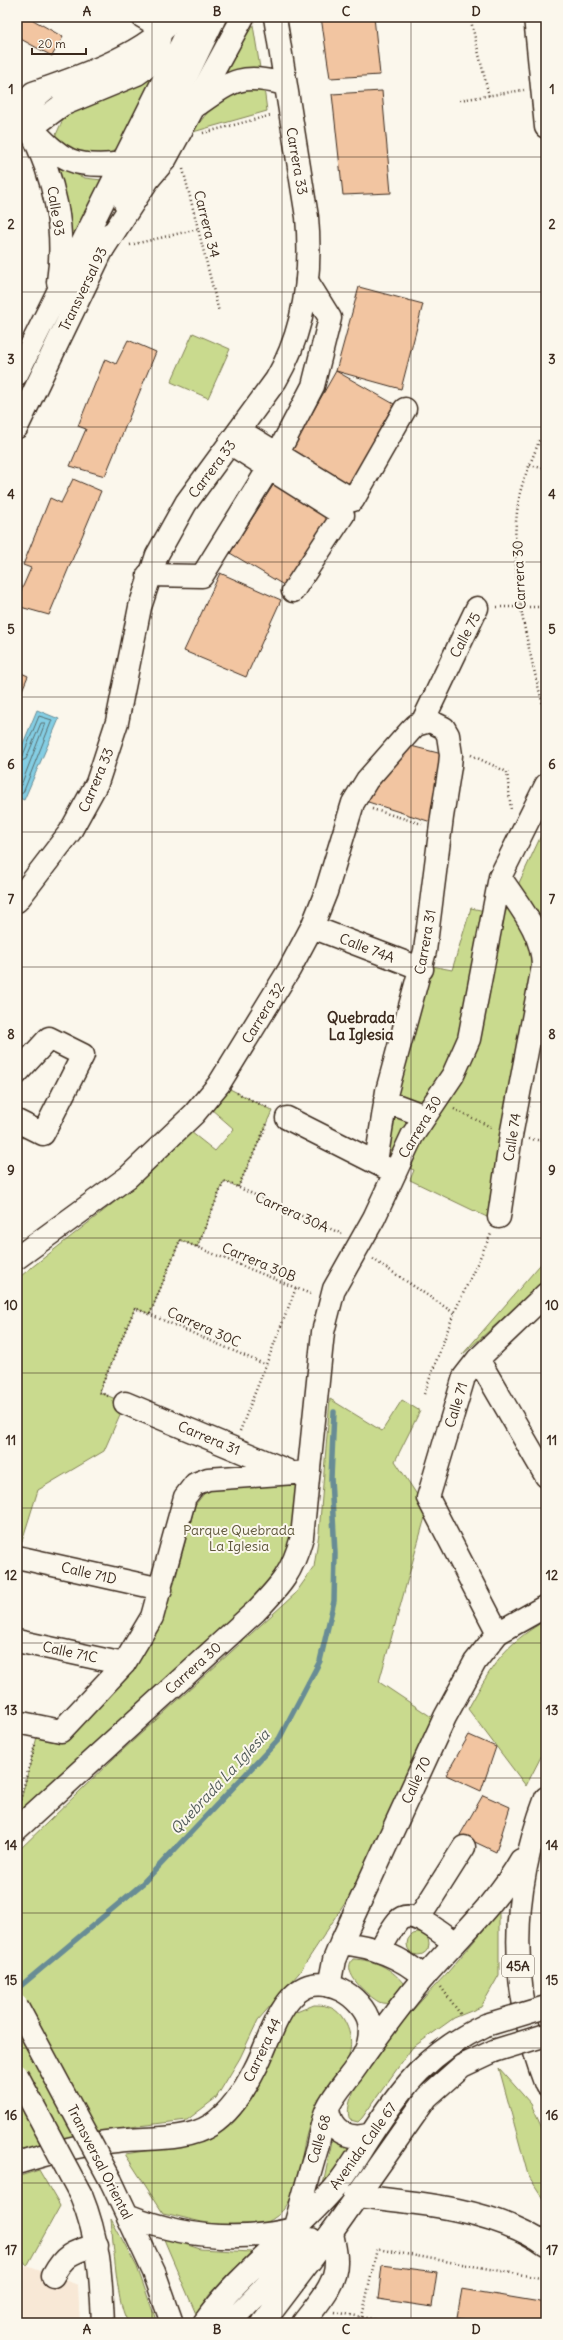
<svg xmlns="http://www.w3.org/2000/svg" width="563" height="2340" font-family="Delius,sans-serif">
	<rect width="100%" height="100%" fill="#fbf7ec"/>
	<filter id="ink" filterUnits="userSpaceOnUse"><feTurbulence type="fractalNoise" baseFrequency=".025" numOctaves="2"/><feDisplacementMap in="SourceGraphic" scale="8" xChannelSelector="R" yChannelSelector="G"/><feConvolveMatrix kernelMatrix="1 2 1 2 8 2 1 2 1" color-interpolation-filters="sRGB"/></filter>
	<g filter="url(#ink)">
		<path fill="#f8e8d6" d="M27 2266 78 2285 80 2323H17V2271Z"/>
		<path fill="#c9da8e" stroke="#828256" d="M253 25 260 68 239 69 220 77Z
			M154 76 124 144 105 156H75L55 137 63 119 71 113Z
			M264 88 267 111 193 132C203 117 220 95 238 89 245 87 256 89 264 88Z
			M59 168 85 178 102 180 71 244Z
			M193 333 230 349 208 398 171 382Z
			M546 825V946L489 1218 410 1180 414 1170 383 1157 427 965 452 970 471 908 504 915Z
			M226 1087 273 1111 238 1187 224 1181 197 1247 180 1240 150 1314 135 1308 99 1392 125 1403 104 1451 38 1490 17 1557V1279L116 1201 191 1132 215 1151 234 1129 211 1109Z
			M546 1258V1280L462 1355Z
			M330 1399 382 1431 402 1400 420 1411 395 1461 427 1510 379 1682 433 1718 351 1894 299 1973 258 2020 240 2058 216 2098 187 2120 130 2127 17 2150V1852L113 1759 295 1594 314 1567 319 1533Z
			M296 1481 294 1531 289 1557 268 1586 17 1815 38 1733 63 1737 156 1627 174 1584 195 1505 207 1490Z
			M546 1620V1747L526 1786 468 1709C492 1666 502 1646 546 1620Z
			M499 1911V1975L481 2007 454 2018 412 2048 362 2118 358 2122 350 2120C335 2088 426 1996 448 1972 465 1952 482 1932 499 1911Z
			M407 1944a11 11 0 1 1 22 0a11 11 0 1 1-22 0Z
			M353 1959C374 1960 390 1967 403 1983L402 1992 392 2004C388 2003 383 2004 379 2002 368 1996 340 1972 353 1959Z
			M314 2005C328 2005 337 2008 344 2020 367 2059 324 2091 310 2124 297 2156 304 2207 265 2223 260 2225 253 2224 247 2224 236 2224 225 2225 214 2224 197 2222 180 2216 163 2213L125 2154 203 2142 239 2116 256 2091 282 2033 294 2013Z
			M499 2068 531 2104 546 2137V2203L528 2175Z
			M333 2136 352 2149 323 2185Z
			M39 2170 60 2206 27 2266 17 2250V2177Z
			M111 2219 137 2267 157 2323H129C117 2311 113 2239 111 2219Z
			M163 2237 200 2249 251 2252 210 2294 196 2314Z"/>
		<path fill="#84cee4" stroke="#678c95" d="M37 710 59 719 24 800 17 797V758Z"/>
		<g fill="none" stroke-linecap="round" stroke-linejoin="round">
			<path stroke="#586c6d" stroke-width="1" d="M17 758 23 755 39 716 52 720 23 793 17 794
				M17 763 26 759 41 723H45L20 788 17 789"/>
			<path stroke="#678c95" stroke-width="5.5" d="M17 1989 142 1884 279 1739 320 1661 334 1601 335 1554 331 1478 334 1412"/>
		</g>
		<path fill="#f2c5a1" stroke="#3b2a1e" d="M17 17H28L63 37 52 56 17 37Z
			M321 17H374L380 75 330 78Z
			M382 91 391 193 343 195 332 94Z
			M359 287 423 304 401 389 336 371Z
			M128 340 156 352 105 476 70 466 86 429 78 426 105 359 116 364Z
			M336 371 394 404 349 486 290 452Z
			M73 479 101 491 49 615 17 606V600L31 568 23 565 50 498 61 503Z
			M277 479 334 514 287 587 230 553Z
			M220 573 281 600 246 677 184 651Z
			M17 671 28 676 17 702Z
			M411 746 442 754 431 822 365 801Z
			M469 1735 496 1747 481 1791 446 1775Z
			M483 1795 510 1807 496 1852 460 1835Z
			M382 2265 437 2272 432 2307 378 2299Z
			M462 2289 546 2303V2323H494L457 2317Z"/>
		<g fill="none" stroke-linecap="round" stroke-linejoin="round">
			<g stroke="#3b2a1e" stroke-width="25">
				<path id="minor" d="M143 17 150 21 160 34
					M535 17 546 127
					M17 114C58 153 62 171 124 163
					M30 129C54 178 66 227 58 282
					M125 203 215 17
					M17 374 195 17
					M17 427 110 234
					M240 431 353 500 405 409
					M231 444 343 515 293 591
					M278 453 313 386 330 318 307 281
					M148 575 202 576 269 468
					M422 723 477 608
					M312 927 422 969
					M17 1073 49 1038 83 1055 43 1134 17 1121
					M385 1101 425 1116
					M287 1118 388 1169
					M499 1217 511 1136 543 966C543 932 518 905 500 877
					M17 1258 128 1177 194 1114 219 1084 289 970 312 927 326 892 353 803 367 780 411 730 416 725 430 721 444 728 448 735 451 755 450 766 442 817 425 951 387 1091 376 1162
					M478 1359 546 1476
					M125 1403 288 1471
					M17 1557 161 1589
					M498 1633 428 1498 464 1377 478 1359 546 1294
					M17 1641 124 1664
					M17 1722 61 1731 124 1664 152 1617 185 1497 195 1484 208 1479 309 1472
					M17 1829 256 1611C281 1585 292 1573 302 1537L323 1332 334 1289 374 1218 412 1136 453 1075 469 1039 500 877 546 785
					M419 1918 464 1847
					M341 1943C373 1946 400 1956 424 1977
					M380 1950C385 1941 391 1929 398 1921 411 1906 443 1935 455 1943
					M329 1986 334 1960 341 1943 445 1717 475 1662 498 1633 546 1606
					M355 2196C415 2202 496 2209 546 2245
					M53 2276C65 2253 74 2252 97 2245
					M303 2323C317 2304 337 2285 336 2260 336 2250 333 2241 332 2232"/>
			</g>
			<g stroke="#3b2a1e" stroke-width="25">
				<path id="major" d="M47 88C29 102 25 105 30 129L62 105 137 74 148 66 158 45 160 34
					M33 93C73 79 151 53 174 17
					M199 104C233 80 242 73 284 84
					M101 252 148 180 165 160 243 17
					M17 901 70 832 97 783 117 722 140 607 157 555 186 503 276 380C305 330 312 274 307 217L275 17
					M328 2108C330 2132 350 2141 371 2134
					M17 2163C50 2153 82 2144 116 2141 147 2137 184 2142 211 2125 231 2112 245 2089 255 2069 273 2036 286 1964 341 1990 353 1996 366 2009 369 2022 376 2058 340 2080 327 2109 322 2120 320 2135 317 2148 309 2175 302 2202 294 2229 236 2243 182 2237 127 2215
					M111 2181 154 2272 172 2323
					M81 2195C99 2239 101 2276 103 2323
					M204 2323C239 2272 292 2237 332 2191 347 2174 358 2154 370 2136 403 2085 430 2051 486 2025
					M230 2323 311 2239
					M263 2323 332 2232 427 2097 462 2066 494 2051"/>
			</g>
			<g stroke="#3b2a1e" stroke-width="25">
				<path id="highway" d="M546 1798C509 1895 509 1988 546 2085
					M363 2057C382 2030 402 2003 424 1977 457 1939 496 1904 521 1860"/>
			</g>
			<path stroke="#3b2a1e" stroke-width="2.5" stroke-dasharray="1 3" stroke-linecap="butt" d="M470 17 489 96
				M460 100 524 90
				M203 133 272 115
				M183 169 219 312
				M130 245 198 229
				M546 436 539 441C533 458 524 476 520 493 505 569 528 644 546 718
				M530 465 546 469
				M497 607H546
				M471 755 507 772 511 811
				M372 809 422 824
				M237 1093 270 1109
				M454 1109 493 1128
				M529 1139 546 1141
				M238 1187 268 1122
				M197 1247 224 1181 342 1234
				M373 1259 454 1313
				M150 1314 180 1240 313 1295
				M424 1394 454 1313 491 1234
				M108 1396 99 1392 135 1308 266 1365
				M240 1431 296 1288
				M20 1800 35 1745
				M441 1987 461 2015
				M335 2312 394 2323
				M362 2317 377 2249 546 2279"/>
			<use href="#minor" stroke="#fbf7ec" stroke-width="22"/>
			<use href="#major" stroke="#fbf7ec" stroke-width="22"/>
			<use href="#highway" stroke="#fbf7ec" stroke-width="22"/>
			<g stroke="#3b2a1e" stroke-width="25" stroke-linecap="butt">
				<path id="major-bridge" d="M17 2006 111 2181
					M486 2025 546 2007
					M494 2051 546 2035
					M17 2075 81 2195"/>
			</g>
			<use href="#major-bridge" stroke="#fbf7ec" stroke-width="22"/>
		</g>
	</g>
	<path fill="none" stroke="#3b2a1e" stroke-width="1" stroke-opacity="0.55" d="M152 17V2323M282 17V2323M411 17V2323M17 157H546M17 292H546M17 427H546M17 562H546M17 697H546M17 832H546M17 967H546M17 1102H546M17 1238H546M17 1373H546M17 1508H546M17 1643H546M17 1778H546M17 1913H546M17 2048H546M17 2183H546"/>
	<g text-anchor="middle" stroke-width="4" stroke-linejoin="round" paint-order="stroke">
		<rect fill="#fbf7ec" stroke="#75685c" stroke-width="1" x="502" y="1955" width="32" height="22" rx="3"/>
		<g font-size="13" font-weight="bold" fill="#3b2a1e">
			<text x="518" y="1971">45A</text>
		</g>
		<g font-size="14" fill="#3b2a1e" stroke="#fbf7ec">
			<text transform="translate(297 161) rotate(80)" y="5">Carrera 33</text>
			<text transform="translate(56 211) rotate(81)" y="5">Calle 93</text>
			<text transform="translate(207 224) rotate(76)" y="5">Carrera 34</text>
			<text transform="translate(83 289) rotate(-64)" y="5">Transversal 93</text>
			<text transform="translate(212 469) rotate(-53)" y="5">Carrera 33</text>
			<text transform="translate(519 575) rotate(-93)" y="5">Carrera 30</text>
			<text transform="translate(465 635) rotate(-62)" y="5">Calle 75</text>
			<text transform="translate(96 780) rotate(-67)" y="5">Carrera 33</text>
			<text transform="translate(425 942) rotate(-80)" y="5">Carrera 31</text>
			<text transform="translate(367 948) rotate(21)" y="5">Calle 74A</text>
			<text transform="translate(263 1013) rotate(-59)" y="5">Carrera 32</text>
			<text transform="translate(420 1127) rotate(-59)" y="5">Carrera 30</text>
			<text transform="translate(512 1137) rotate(-81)" y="5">Calle 74</text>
			<text transform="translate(292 1212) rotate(24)" y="5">Carrera 30A</text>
			<text transform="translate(259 1262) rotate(23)" y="5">Carrera 30B</text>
			<text transform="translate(204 1327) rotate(24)" y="5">Carrera 30C</text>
			<text transform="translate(456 1405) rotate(-73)" y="5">Calle 71</text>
			<text transform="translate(209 1438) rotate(23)" y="5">Carrera 31</text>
			<text transform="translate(89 1573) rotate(13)" y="5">Calle 71D</text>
			<text transform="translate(70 1652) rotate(12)" y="5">Calle 71C</text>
			<text transform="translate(193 1668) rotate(-42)" y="5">Carrera 30</text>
			<text transform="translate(416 1780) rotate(-65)" y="5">Calle 70</text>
			<text transform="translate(262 2050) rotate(-65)" y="5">Carrera 44</text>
			<text transform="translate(319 2139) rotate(-74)" y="5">Calle 68</text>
			<text transform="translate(363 2146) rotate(-54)" y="5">Avenida Calle 67</text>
			<text transform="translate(100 2162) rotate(63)" y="5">Transversal Oriental</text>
		</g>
		<g font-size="14" fill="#5e563a" stroke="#fbf7ec">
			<text x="239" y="1535">Parque Quebrada<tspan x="239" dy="16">La Iglesia</tspan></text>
		</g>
		<g font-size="15" font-weight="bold" fill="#3b2a1e" stroke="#fbf7ec">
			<text x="361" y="1023">Quebrada<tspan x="361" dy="17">La Iglesia</tspan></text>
		</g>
		<g font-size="15" font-style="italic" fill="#515b59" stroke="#fbf7ec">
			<text transform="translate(220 1782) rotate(-47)" y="5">Quebrada La Iglesia</text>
		</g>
	</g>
	<rect width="563" height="2340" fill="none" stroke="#fbf7ec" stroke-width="44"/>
	<path d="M32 48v6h54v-6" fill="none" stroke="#3b2a1e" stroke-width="2"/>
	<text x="38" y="48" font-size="12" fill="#3b2a1e" stroke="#fbf7ec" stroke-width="3" paint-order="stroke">20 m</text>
	<rect x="22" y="22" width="519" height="2296" fill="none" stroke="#3b2a1e" stroke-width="1.5"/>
	<g font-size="13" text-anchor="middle" font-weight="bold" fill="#3b2a1e">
		<text x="87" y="16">A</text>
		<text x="217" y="16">B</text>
		<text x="346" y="16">C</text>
		<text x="476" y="16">D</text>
		<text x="11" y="94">1</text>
		<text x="552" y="94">1</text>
		<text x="11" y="229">2</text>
		<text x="552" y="229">2</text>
		<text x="11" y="364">3</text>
		<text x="552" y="364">3</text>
		<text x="11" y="499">4</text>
		<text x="552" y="499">4</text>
		<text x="11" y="634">5</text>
		<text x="552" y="634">5</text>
		<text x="11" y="769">6</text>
		<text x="552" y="769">6</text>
		<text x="11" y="904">7</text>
		<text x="552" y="904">7</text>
		<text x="11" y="1039">8</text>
		<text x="552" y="1039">8</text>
		<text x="11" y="1175">9</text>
		<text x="552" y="1175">9</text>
		<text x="11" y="1310">10</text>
		<text x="552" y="1310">10</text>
		<text x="11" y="1445">11</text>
		<text x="552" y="1445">11</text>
		<text x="11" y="1580">12</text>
		<text x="552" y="1580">12</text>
		<text x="11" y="1715">13</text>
		<text x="552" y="1715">13</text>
		<text x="11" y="1850">14</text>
		<text x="552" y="1850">14</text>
		<text x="11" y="1985">15</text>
		<text x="552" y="1985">15</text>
		<text x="11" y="2120">16</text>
		<text x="552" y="2120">16</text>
		<text x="11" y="2255">17</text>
		<text x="552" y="2255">17</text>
		<text x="87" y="2334">A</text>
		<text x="217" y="2334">B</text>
		<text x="346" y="2334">C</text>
		<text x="476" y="2334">D</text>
	</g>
</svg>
